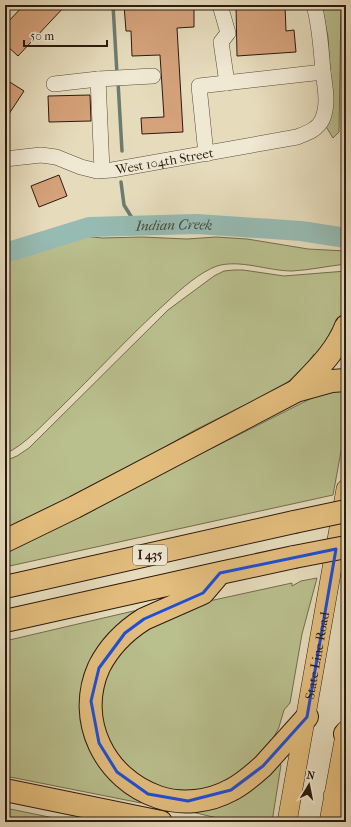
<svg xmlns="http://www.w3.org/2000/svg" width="351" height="827" font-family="'IM FELL French Canon',serif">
	<rect width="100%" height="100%" fill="#e6dcbc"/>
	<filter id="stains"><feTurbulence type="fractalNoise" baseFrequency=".005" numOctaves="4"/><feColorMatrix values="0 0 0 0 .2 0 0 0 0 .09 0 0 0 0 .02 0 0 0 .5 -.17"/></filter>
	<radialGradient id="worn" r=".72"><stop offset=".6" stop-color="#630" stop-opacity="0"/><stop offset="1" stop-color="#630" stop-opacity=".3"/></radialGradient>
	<path fill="#b9bf8d" stroke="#736c4e" d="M325 5H341L339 132 333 138 325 125 332 103 328 37 322 8Z
		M75 235 102 238 142 237 187 239 216 237 247 239 308 249 346 251V264C328 266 310 270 292 271 268 271 240 259 217 266 200 272 181 289 168 301 130 335 95 374 58 410 42 425 26 444 5 454V262L39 246Z
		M234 270H243L284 276 346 271V304L342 324 318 358 314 354 304 369 297 375 281 387 195 430 120 472 5 529V461L17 456 29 448 168 310 214 276 224 271Z
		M346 390V424L333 495 5 567V552L320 394Z
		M317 578 302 634 290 703 284 710 279 727 270 745 258 760 213 789 179 793 146 784 113 754 99 709V699L112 661 134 636 200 603 292 583V586L301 581Z
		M142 609 127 625 86 714 142 798 141 803 5 776V641Z
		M276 761 281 765 272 822H234L192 812Z
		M5 808 10 809 73 822H5Z"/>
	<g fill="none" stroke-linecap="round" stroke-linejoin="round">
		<path stroke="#6c7b71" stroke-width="3.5" d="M113 5 117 74
			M118 82 122 151
			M121 182 124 205 137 226"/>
		<path stroke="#96bbb3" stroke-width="20" id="s1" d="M5 253 89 227 197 224 301 231 346 238"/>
	</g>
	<path fill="#d5a27b" stroke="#2d1a0e" d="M24 5H66L18 56 5 44V25Z
		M124 5H194V27L177 28 183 132 142 134 141 118 164 117 160 55 132 56 131 31H126Z
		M236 5H285L286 31 294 30 296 52 237 56Z
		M5 79 24 91 5 120Z
		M90 95 91 121 49 122 48 96Z
		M59 175 67 196 39 207 31 186Z"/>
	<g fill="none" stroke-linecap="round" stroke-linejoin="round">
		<g stroke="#5b4a3a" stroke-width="16">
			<g id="minor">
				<path d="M220 5 228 33 221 42 227 83"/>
				<path d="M98 79 153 76"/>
				<path d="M54 84 98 79 102 170"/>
				<path d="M206 154 199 86 323 72"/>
				<path id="s2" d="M5 159 41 155 56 157 81 167 97 171 112 170 297 137C307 133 317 130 322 120 329 105 325 87 323 72 321 49 320 27 314 5"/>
			</g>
		</g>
		<g stroke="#2d1a0e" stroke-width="20">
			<g id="major">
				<path d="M333 796 346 822"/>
				<path id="s3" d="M287 822 346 489"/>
				<path d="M329 822 346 730"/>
			</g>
		</g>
		<g stroke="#2d1a0e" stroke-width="24">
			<path id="highway" d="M297 390C316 370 336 352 346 326
				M5 541 75 507 296 391 332 381 346 380
				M220 573 203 593 144 619C125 631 109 647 99 667 75 720 105 779 158 797 182 805 209 802 231 790 243 784 253 775 263 766L307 717
				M5 587 294 522
				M5 621 220 573 294 557
				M345 734 346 733
				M5 790 161 822"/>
		</g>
		<use href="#minor" stroke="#efe8d3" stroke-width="15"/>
		<use href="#major" stroke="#e3be7e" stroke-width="19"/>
		<use href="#highway" stroke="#e3be7e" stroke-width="22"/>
		<g stroke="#2d1a0e" stroke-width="24" stroke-linecap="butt">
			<path id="highway-bridge" d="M294 522 346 511
				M294 557 346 547"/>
		</g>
		<use href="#highway-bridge" stroke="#e3be7e" stroke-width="22"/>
	</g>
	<path fill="none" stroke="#1d4ed8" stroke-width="3" stroke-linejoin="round" d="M336 549 307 717 263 766 231 790 188 801 148 794 117 772 99 743 91 701 99 668 125 633 144 619 203 593 220 573Z"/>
	<g text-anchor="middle" stroke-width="3" stroke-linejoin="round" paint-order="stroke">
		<rect fill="#efe8d3" stroke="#675849" stroke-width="1" x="133" y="545" width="34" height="20" rx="3"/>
		<g font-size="12" font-weight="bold" fill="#2d1a0e">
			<text x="150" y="559">I 435</text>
		</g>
		<g font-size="13" fill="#2d1a0e" stroke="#efe8d3">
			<text dy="5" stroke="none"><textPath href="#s2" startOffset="163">West 104th Street</textPath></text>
			<text dy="5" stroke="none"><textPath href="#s3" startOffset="169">State Line Road</textPath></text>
		</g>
		<g font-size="14" font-style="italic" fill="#4c4a40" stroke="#efe8d3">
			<text dy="5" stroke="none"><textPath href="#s1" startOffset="173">Indian Creek</textPath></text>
		</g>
	</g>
	<rect width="351" height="827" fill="none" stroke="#e6dcbc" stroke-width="20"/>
	<rect x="6" y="6" width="339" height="815" fill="none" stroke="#2d1a0e" stroke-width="2"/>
	<rect x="10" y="10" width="331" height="807" fill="none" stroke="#2d1a0e"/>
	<g transform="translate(309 785) rotate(10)" stroke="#efe8d3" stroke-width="3" paint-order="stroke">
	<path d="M0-3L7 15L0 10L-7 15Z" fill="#2d1a0e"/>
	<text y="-6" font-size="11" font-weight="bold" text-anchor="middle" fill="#2d1a0e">N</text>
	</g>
	<path d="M24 40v6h83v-6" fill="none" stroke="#2d1a0e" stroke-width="2"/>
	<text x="30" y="40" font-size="12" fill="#2d1a0e" stroke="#efe8d3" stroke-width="3" paint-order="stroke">50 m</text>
	<rect width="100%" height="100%" filter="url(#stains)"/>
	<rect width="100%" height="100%" fill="url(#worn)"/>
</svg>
